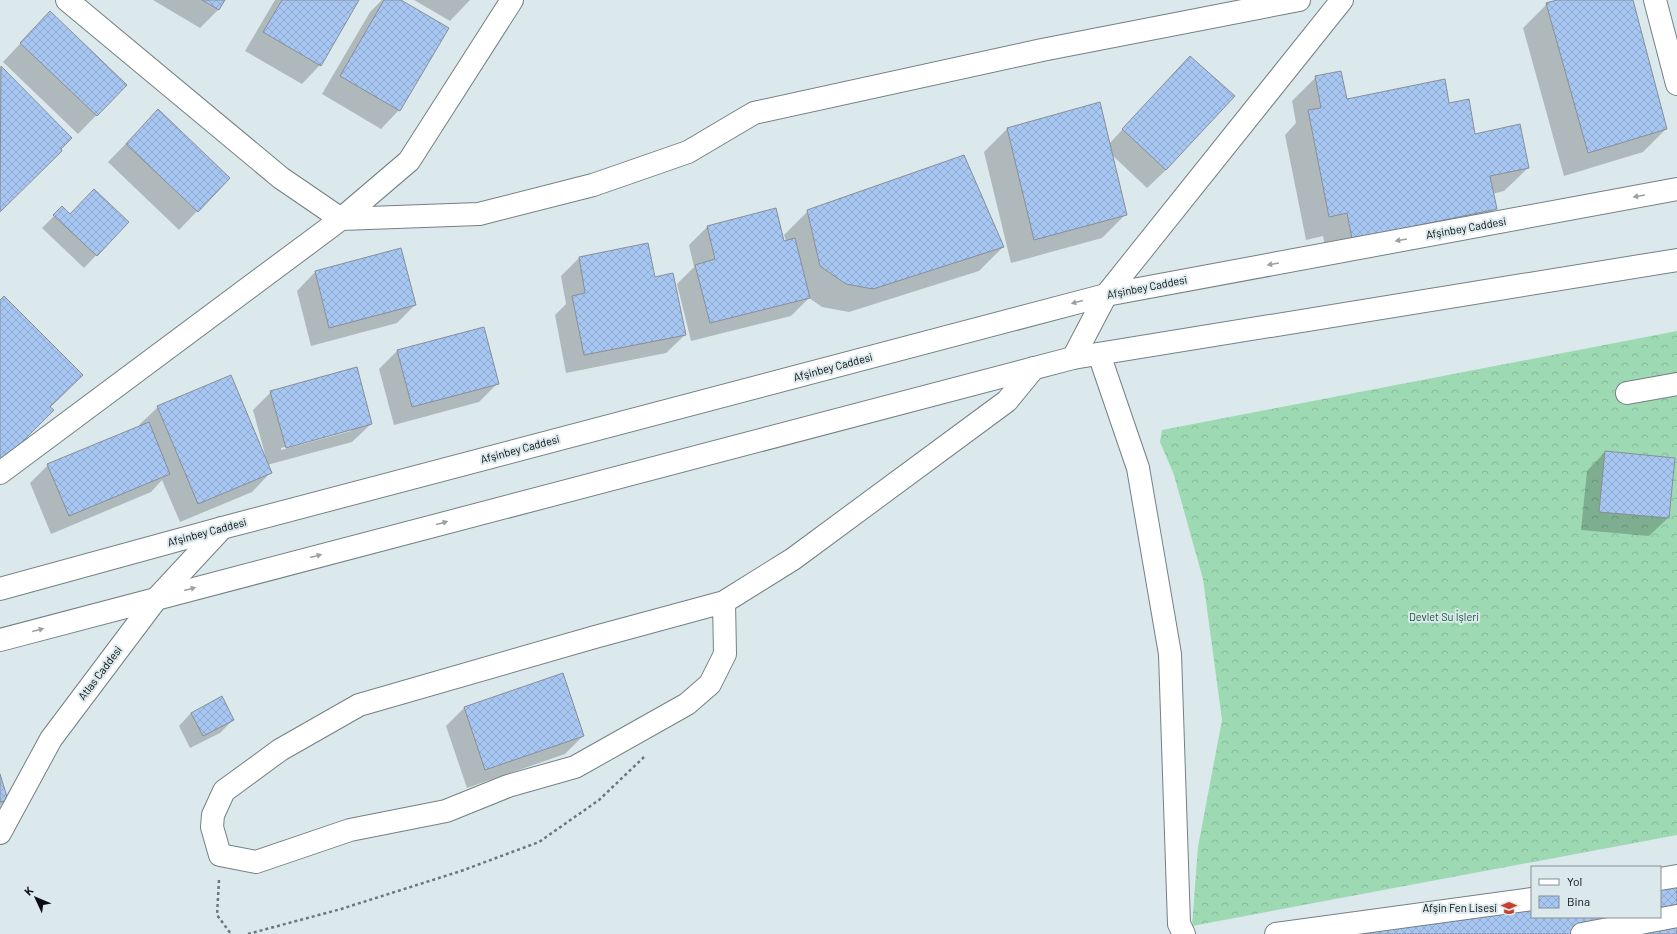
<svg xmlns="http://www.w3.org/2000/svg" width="1677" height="934" font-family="Barlow,sans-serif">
	<defs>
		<pattern id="forest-crowns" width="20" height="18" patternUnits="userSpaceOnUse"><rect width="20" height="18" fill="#9ddab3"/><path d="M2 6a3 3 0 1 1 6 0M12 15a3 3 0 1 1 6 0" fill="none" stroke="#86ba99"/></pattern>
		<pattern id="building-cross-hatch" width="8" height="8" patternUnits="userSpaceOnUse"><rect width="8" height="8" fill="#a7c7f2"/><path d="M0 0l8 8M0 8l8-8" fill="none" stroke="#8eaace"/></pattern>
	</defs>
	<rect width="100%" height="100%" fill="#dbe8ec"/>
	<path fill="url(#forest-crowns)" d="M1677 331V835L1192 926 1198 847 1222 720 1203 579 1174 475 1160 442 1162 430Z"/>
	<path fill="#0003" fill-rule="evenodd" d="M153 0H224L218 10 200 28Z
		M275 0H358L320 65 302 84 245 51Z
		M382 0H399V110L381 129 322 94 370 12Z
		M414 0H470L450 21Z
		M1561 0H1632L1666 129 1643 152 1564 176 1523 28 1547 4Z
		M32 31 126 85 78 134 3 62Z
		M1 67 60 151 0 211V68Z
		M1172 76 1166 170 1147 188 1111 154 1125 215 1102 238 1011 263 984 152 1007 129 1109 144Z
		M1316 77 1346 100 1448 104 1475 135 1528 168 1504 191 1492 194 1495 209 1472 233 1328 262 1323 236 1306 240 1285 135 1296 123 1292 101Z
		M140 129 229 178 179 230 108 162Z
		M62 208 70 215 128 222 84 268 42 228Z
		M775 210 783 242 786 241 784 235 808 211 1003 247 979 271 849 312 822 307 809 298 791 316 691 341 677 284 694 267 689 245 707 227Z
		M648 244 654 278 685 335 666 353 566 373 555 315 566 304 561 276 579 258Z
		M400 249 415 305 397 323 311 346 297 291 315 272Z
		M397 351 498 383 479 402 394 425 379 369Z
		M271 392 371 424 352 442 267 465 270 473 252 492 180 522 162 480 151 492 51 534 30 483 48 465 140 426 139 425 158 407 266 458 253 410ZM351 429V431L281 450V448Z
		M1605 452 1673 459 1668 518 1649 536 1581 530 1587 471Z
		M464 708 583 736 565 754 467 788 446 726Z
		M191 713 233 720 220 733 190 748 179 726Z
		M0 777 6 800 0 806Z"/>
	<path fill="url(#building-cross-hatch)" stroke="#888f98" d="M202 0H225L219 10Z
		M282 0H359L321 66 263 32Z
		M384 0H401L449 28 400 111 340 76Z
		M1557 0H1633L1667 129 1588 153 1546 3Z
		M50 11 127 85 97 116 20 43Z
		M1190 56 1235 96 1166 170 1122 129Z
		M1 66 72 138 61 149 62 151 0 212Z
		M1341 71 1347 99 1445 79 1449 103 1469 99 1475 134 1520 124 1529 168 1490 176 1497 209 1352 239 1347 213 1329 217 1308 110 1321 108 1315 76Z
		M1100 102 1127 215 1034 240 1007 128Z
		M158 109 230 178 198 212 126 144Z
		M964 155 1004 247 873 289 846 284 820 266 807 210Z
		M94 189 129 222 97 256 53 215 62 206 70 214Z
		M776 208 784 241 795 238 810 298 710 323 695 265 715 259 707 226Z
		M648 243 655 277 673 273 686 335 584 355 572 296 585 293 579 257Z
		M401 248 416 305 329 328 315 271Z
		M4 296 83 375 50 407 54 410 0 464V300Z
		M484 327 499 384 412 407 397 350Z
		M357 367 372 424 286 448 270 391Z
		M231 375 272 473 198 504 157 406Z
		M149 422 170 474 69 516 47 464Z
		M1605 451 1675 458 1669 518 1599 512Z
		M563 673 584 736 485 770 464 707Z
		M222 696 234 720 203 736 191 713Z
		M0 774 8 800 0 802Z
		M1677 871V934H1350L1532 899V917H1660V874Z"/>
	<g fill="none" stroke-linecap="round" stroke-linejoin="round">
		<g stroke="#758085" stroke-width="24">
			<path id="minor" d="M67 0 281 178 341 219 409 161 512 0
				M1655 0 1677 84
				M1099 354 1138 468 1170 654 1179 924 1184 934
				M1073 358 1106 295 1342 0
				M1627 393 1677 384
				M0 473 341 219 479 214 593 185 688 152 754 113 1042 50 1299 0
				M724 602 725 654 710 684 687 704 575 767 508 786 446 811 350 830 256 862 220 855 212 827 213 815 224 791 280 750 359 705 595 637 724 602 793 559 1007 401 1034 368
				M0 833 51 739 157 598 222 528
				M1660 879 1677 876
				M1276 934 1532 899
				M1582 934 1677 916"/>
		</g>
		<g stroke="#758085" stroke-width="24">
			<path id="major" d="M0 589 222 528 1106 295 1677 189
				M0 640 1073 358 1677 260"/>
		</g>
		<path stroke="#6d7679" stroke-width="2.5" stroke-dasharray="3 3" stroke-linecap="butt" d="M219 880 217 915 231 934
			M248 934 341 909 461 871 539 842 599 800 644 757"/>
		<use href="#minor" stroke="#fff" stroke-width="22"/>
		<use href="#major" stroke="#fff" stroke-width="22"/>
	</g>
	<defs><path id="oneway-solid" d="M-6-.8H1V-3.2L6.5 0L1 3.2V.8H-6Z"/></defs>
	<g fill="#9d9e9f">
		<use href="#oneway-solid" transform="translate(1639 196) rotate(170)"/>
		<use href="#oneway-solid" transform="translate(1401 240) rotate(170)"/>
		<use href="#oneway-solid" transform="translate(1273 264) rotate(170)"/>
		<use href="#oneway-solid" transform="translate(1077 302) rotate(165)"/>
		<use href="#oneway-solid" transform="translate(442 523) rotate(-15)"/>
		<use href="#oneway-solid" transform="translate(316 556) rotate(-15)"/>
		<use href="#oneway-solid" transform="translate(190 589) rotate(-15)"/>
		<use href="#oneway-solid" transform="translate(38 630) rotate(-15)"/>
	</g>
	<defs>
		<g id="school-bare" transform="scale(1.2)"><path d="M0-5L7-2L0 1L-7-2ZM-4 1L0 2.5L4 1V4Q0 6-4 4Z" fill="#ca3d2c" stroke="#dbe8ec" stroke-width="2.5" paint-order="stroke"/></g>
	</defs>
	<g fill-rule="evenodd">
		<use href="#school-bare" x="1509" y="908"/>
	</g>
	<g text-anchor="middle" stroke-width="4" stroke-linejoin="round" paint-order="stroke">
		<g font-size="11" fill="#090d0f" stroke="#dbe8ec">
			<text transform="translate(1466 228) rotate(-10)" y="4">Afşinbey Caddesi</text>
			<text transform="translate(1147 287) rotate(-11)" y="4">Afşinbey Caddesi</text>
			<text transform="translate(833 367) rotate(-15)" y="4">Afşinbey Caddesi</text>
			<text transform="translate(520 449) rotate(-15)" y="4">Afşinbey Caddesi</text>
			<text transform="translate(207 532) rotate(-15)" y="4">Afşinbey Caddesi</text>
			<text transform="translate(100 673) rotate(-53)" y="4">Atlas Caddesi</text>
		</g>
		<g font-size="11" fill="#155936" stroke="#dbe8ec">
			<text x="1444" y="621">Devlet Su İşleri</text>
		</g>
		<g font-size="11" fill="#090d0f" stroke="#dbe8ec" text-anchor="end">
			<text x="1497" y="912">Afşin Fen Lisesi</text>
		</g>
	</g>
	<rect x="1531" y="866" width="130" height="52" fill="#dbe8ec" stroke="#879094"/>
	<rect x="1539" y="879" width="20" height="6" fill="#ffffff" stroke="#879094"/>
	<text x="1567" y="886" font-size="12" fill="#090d0f">Yol</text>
	<rect x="1539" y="896" width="20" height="12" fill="url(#building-cross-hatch)" stroke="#879094"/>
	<text x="1567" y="906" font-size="12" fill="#090d0f">Bina</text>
	<g transform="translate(36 898) rotate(314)" stroke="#dbe8ec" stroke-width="3" paint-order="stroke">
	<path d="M0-3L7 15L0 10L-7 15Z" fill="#090d0f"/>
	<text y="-6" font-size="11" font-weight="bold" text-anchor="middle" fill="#090d0f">K</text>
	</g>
</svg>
